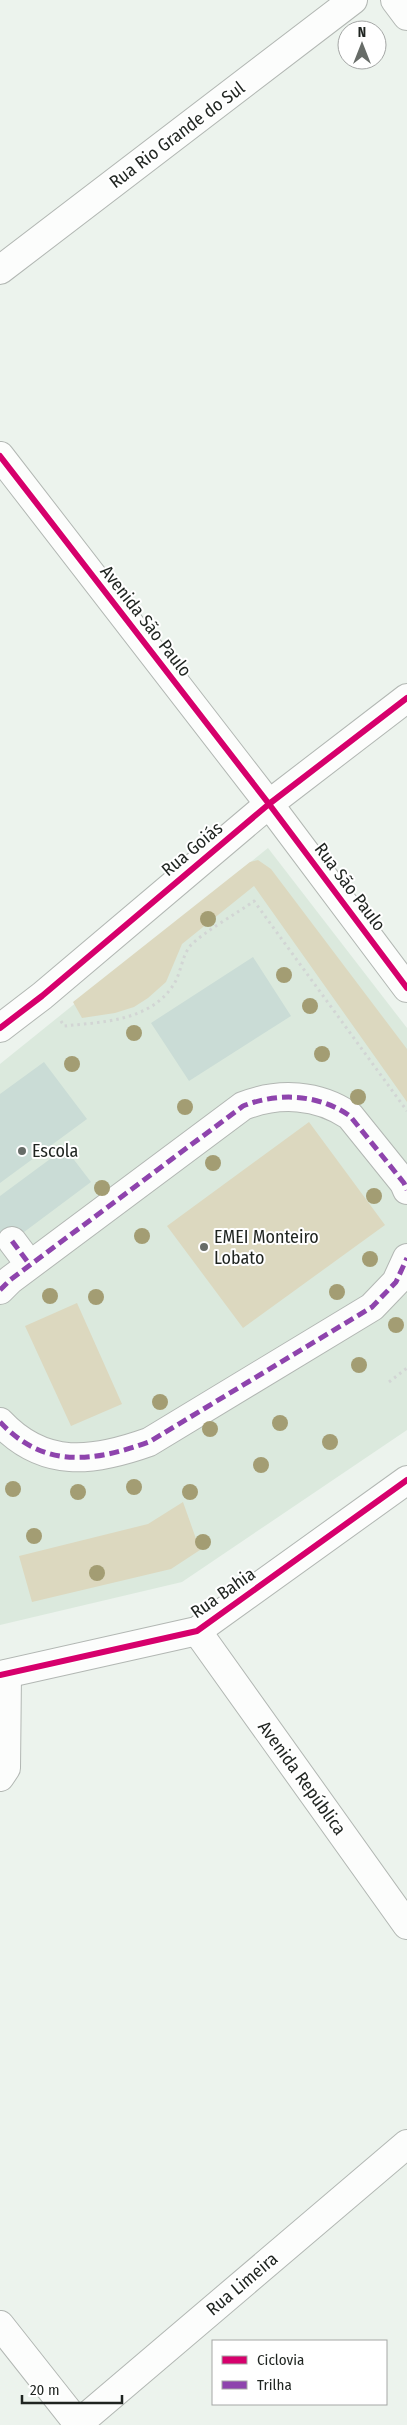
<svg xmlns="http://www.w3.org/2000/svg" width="407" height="2425" font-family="'Fira Sans Condensed',sans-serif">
	<rect width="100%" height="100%" fill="#ecf3ed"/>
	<path fill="#dbe9dd" d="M268 848 407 1028V1430L182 1582 0 1625V1064Z"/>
	<path fill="#dcd8bf" d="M258 860 271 869 407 1049V1102L254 886 182 944 166 982 148 998 134 1007 115 1013 82 1018 73 1002 250 862Z
		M309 1122 385 1225 243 1328 167 1226Z
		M77 1303 122 1404 71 1426 25 1326Z
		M183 1502 200 1550 171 1569 32 1602 19 1556 148 1524Z"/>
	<path fill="#cadcd6" d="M253 957 291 1016 189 1081 151 1023Z
		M44 1062 87 1119 0 1183V1094Z
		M65 1148 91 1182 0 1250V1196Z"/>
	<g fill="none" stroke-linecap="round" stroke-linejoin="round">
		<g stroke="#b2b7b3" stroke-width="30">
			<path id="street" d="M395 0 407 16
				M0 270 353 0
				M0 456 269 804 407 988
				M0 1028 42 996 269 804 407 698
				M12 1241 30 1265
				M0 1290 10 1280 243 1106C279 1092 318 1094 350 1116L404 1183 407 1190
				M0 1422C44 1469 93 1462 149 1442L372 1307 396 1282 407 1258
				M197 1631 407 1925
				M0 1777 6 1768 7 1674
				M78 2424 407 2144"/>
		</g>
		<g stroke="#b2b7b3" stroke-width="30">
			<path id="secondary" d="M0 1675 197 1631 407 1480
				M0 2325 79 2425"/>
		</g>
		<path stroke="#d2d5d4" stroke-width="3" stroke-dasharray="2.5 4" stroke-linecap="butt" d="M61 1021 64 1026C103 1022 151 1021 174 984 181 973 182 955 191 945 205 931 236 914 254 901L407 1111
			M389 1382 407 1368"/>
		<use href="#street" stroke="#fcfdfc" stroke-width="28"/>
		<use href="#secondary" stroke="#fcfdfc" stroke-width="28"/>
		<path stroke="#8e44ad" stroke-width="5" stroke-dasharray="10 5" stroke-linecap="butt" d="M12 1241 30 1265
			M0 1290 10 1280 243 1106C279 1092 318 1094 350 1116L404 1183 407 1190
			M0 1422C44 1469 93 1462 149 1442L372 1307 396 1282 407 1258"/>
		<g stroke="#fff" stroke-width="9">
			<path id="cycleway" d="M0 456 269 804 407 988
				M0 1028 42 996 269 804 407 698
				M0 1675 197 1631 407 1480"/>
		</g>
		<use href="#cycleway" stroke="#d6006c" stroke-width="6"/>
	</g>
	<g fill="#a39d73">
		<circle cx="208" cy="919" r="8"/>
		<circle cx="284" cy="975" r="8"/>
		<circle cx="310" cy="1006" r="8"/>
		<circle cx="134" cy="1033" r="8"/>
		<circle cx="322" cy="1054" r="8"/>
		<circle cx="72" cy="1064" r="8"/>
		<circle cx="358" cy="1097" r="8"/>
		<circle cx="185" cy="1107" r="8"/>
		<circle cx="213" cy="1163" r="8"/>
		<circle cx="102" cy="1188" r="8"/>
		<circle cx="374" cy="1196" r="8"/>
		<circle cx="142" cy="1236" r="8"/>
		<circle cx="370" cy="1259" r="8"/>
		<circle cx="337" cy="1292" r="8"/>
		<circle cx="50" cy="1296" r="8"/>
		<circle cx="96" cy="1297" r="8"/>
		<circle cx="396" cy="1325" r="8"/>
		<circle cx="359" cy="1365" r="8"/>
		<circle cx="160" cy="1402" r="8"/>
		<circle cx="280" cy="1423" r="8"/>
		<circle cx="210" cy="1429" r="8"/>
		<circle cx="330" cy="1442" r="8"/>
		<circle cx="261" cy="1465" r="8"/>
		<circle cx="134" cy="1487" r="8"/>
		<circle cx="13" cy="1489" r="8"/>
		<circle cx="78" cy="1492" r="8"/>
		<circle cx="190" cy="1492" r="8"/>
		<circle cx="34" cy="1536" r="8"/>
		<circle cx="203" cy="1542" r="8"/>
		<circle cx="97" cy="1573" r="8"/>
	</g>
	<g fill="#676c68" stroke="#fff" stroke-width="2">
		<circle cx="22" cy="1151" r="5"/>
		<circle cx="204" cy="1247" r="5"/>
	</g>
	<g text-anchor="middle" stroke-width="4" stroke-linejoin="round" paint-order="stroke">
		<g font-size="18" fill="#1f2420" stroke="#fff">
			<text transform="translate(177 135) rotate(-37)" y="6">Rua Rio Grande do Sul</text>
			<text transform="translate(146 621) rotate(52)" y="6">Avenida São Paulo</text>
			<text transform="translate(192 849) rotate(-40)" y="6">Rua Goiás</text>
			<text transform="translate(350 887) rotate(53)" y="6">Rua São Paulo</text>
			<text transform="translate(223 1593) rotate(-35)" y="6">Rua Bahia</text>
			<text transform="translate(302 1778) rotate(54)" y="6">Avenida República</text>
			<text transform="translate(242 2284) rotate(-40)" y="6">Rua Limeira</text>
		</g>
		<g font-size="18" fill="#1f2420" stroke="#fff" text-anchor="start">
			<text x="32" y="1157">Escola</text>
			<text x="214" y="1243">EMEI Monteiro<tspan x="214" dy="21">Lobato</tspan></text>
		</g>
	</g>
	<rect x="212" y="2340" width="175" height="65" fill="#ffffff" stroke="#a5a7a6"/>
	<rect x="222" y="2356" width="25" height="8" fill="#d6006c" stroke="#a5a7a6"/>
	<text x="257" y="2365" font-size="15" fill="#1f2420">Ciclovia</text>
	<rect x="222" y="2381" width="25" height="8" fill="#8e44ad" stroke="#a5a7a6"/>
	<text x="257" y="2390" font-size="15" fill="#1f2420">Trilha</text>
	<g transform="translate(362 45)"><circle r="24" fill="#ffffff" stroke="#a5a7a6"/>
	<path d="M0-4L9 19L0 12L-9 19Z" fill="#676c68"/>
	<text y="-8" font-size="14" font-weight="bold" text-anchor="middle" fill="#1f2420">N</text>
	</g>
	<path d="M22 2395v8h100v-8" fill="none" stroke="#1f2420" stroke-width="2.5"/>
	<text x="30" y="2395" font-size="15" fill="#1f2420" stroke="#ffffff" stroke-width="4" paint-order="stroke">20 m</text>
</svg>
